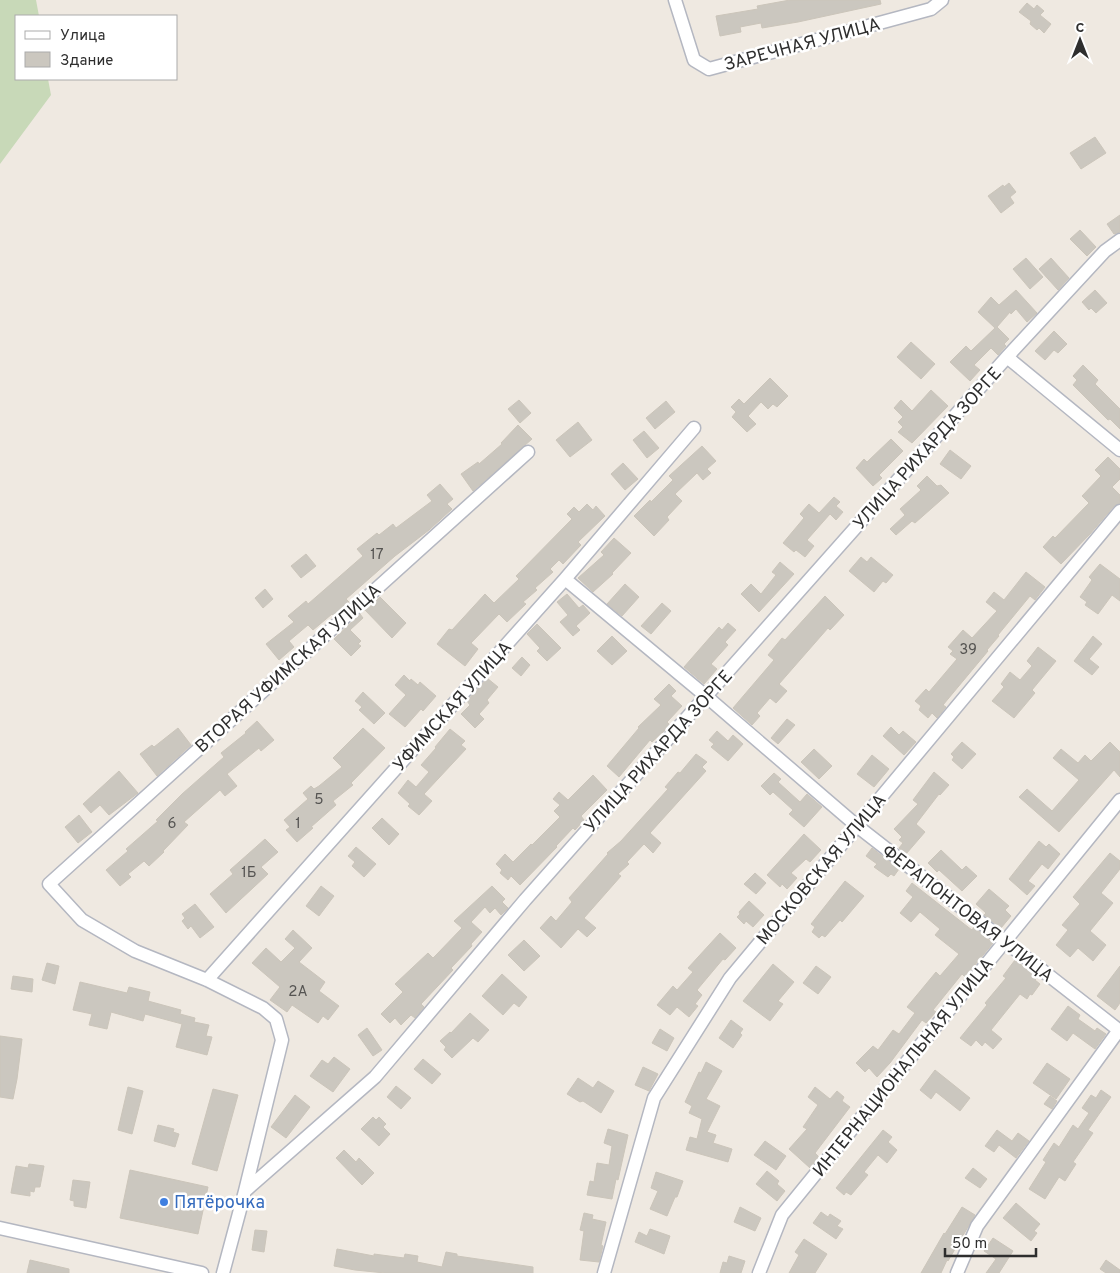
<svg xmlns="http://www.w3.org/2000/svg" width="1120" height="1273" font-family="Overpass,sans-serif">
	<rect width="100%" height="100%" fill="#efe9e1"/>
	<path fill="#c8d9b8" d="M0 0H36L39 16H16V79H48L51 95 0 164Z"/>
	<path fill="#cbc7bf" stroke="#cbc5ba" d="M790 0H880L881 4 798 22 762 28 761 23 740 27 741 32 720 36 716 16 758 9 757 6Z
		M1027 3 1034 9 1037 5 1044 11 1040 15 1051 24 1044 33 1039 28 1037 30 1030 24 1031 21 1019 12Z
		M1095 137 1106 153 1081 169 1070 153Z
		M1009 183 1016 192 1010 197 1014 203 1001 213 988 196 1003 185 1004 187Z
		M1120 215V232L1114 234 1107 224Z
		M1080 230 1096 247 1087 256 1070 239Z
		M1026 258 1043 277 1030 289 1013 269Z
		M1051 258 1069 278 1058 290 1039 269Z
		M1016 290 1037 313 1027 322 1016 309 1011 314 1010 312 997 327 1009 339 1004 344 1006 346 998 355 991 348 974 365 980 370 970 381 950 362 966 346 971 351 995 328 978 312 991 297 999 305Z
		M1095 290 1107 303 1096 313 1091 308 1089 310 1082 302Z
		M1054 331 1067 344 1058 353 1054 350 1045 360 1035 351Z
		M911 342 935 364 921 379 897 357Z
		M1083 365 1098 380 1095 384 1120 409V429L1110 419 1108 420 1073 385 1077 380 1073 376Z
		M770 378 788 396 777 407 773 404 768 409 761 402 748 416 756 424 747 432 732 417 736 412 731 407 739 399 744 404Z
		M931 390 948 406 912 443 898 432 903 427 898 422 903 417 894 408 901 400 912 411Z
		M519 400 531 413 520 423 508 409Z
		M666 401 675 412 655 429 646 418Z
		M578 422 592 440 570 457 556 440Z
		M518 425 532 439 473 491 461 474 478 462 479 464 502 444 501 443Z
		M644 431 659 448 647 458 633 440Z
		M891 439 903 451 879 475 882 478 873 486 856 468 864 459 867 462Z
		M702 446 716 461 707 469 711 473 703 480 697 473 675 494 682 501 667 517 669 520 654 536 634 516 650 500 651 502 673 480 669 476Z
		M950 450 971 466 961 479 940 464Z
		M1108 457 1120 469V479L1112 487 1120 495V503L1114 506 1090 534 1061 564 1043 547 1053 536 1055 538 1089 503 1082 496 1101 476 1095 470Z
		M623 463 638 479 625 490 611 474Z
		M927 476 937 486 941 485 949 493 915 523 912 521 896 535 890 529 905 515 900 509 921 490 917 486Z
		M440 484 453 499 447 504 452 509 429 530 395 556 346 599 349 602 334 616 332 614 313 630 308 625 289 641 294 647 279 660 266 644 294 622 288 616 306 601 308 604 363 556 357 549 377 533 379 535 393 524 396 528 432 501 427 495Z
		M834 497 840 502 836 506 843 512 836 520 830 514 807 540 814 546 805 557 796 550 794 552 783 543 804 518 800 514 809 504 819 513Z
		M587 504 593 510 596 506 605 516 578 542 581 545 563 564 559 560 550 569 553 572 535 588 537 590 523 602 526 604 507 622 499 614 471 643 478 649 465 666 437 644 449 629 452 630 485 594 494 603 519 579 516 576 572 519 567 514 574 507 579 512Z
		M614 538 631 553 612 573 613 574 593 592 578 578 604 555 601 552Z
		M306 554 316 566 301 578 291 566Z
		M861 557 867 562 871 557 893 575 886 583 883 581 874 592 849 571Z
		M780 562 794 574 759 612 741 594 751 584 761 594 776 575 772 572Z
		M1100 564 1120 579V601L1112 595 1098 614 1085 605 1087 602 1080 597 1092 580 1089 577Z
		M1026 572 1045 587 1035 600 1030 596 998 635 999 636 987 650 988 651 943 705 946 707 937 718 932 713 928 718 919 710 921 706 915 701 926 689 929 692 957 659 950 654 953 651 948 647 963 630 972 638 997 611 986 602 994 592 1004 600Z
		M625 584 639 597 622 616 607 604Z
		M265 589 273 599 263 608 255 598Z
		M567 594 579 608 583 605 590 613 576 626 580 630 573 636 560 622 568 615 557 602Z
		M825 596 844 615 830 630 828 628 779 684 787 691 776 703 770 698 757 713 760 716 752 725 733 708 774 660 768 655 782 638 785 640Z
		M380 597 406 623 392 638 365 610Z
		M662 603 671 611 651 634 641 626Z
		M360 614 363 618 350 630 361 641 358 644 361 646 351 656 334 639Z
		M728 623 736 630 725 642 728 645 711 664 717 669 704 684 684 667 719 627 722 630Z
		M537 624 561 648 547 661 537 651 540 648 527 634Z
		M612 636 627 651 612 665 597 651Z
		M1093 636 1102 644 1089 659 1099 667 1092 675 1074 661Z
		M1038 647 1056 661 1032 690 1035 693 1014 718 992 701 1004 687 1001 684 1010 672 1020 680 1032 666 1027 661Z
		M522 657 530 665 521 676 512 668Z
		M404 675 410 681 411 679 418 685 420 682 436 696 423 711 421 709 405 727 389 714 406 695 395 685Z
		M487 678 498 687 487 700 489 703 479 714 484 719 475 728 461 714 470 705 467 701Z
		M669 684 676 691 671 696 682 706 667 722 670 725 664 731 652 742 650 740 619 777 607 766 639 728 638 727 661 705 654 699Z
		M363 692 385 713 374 724 359 710 362 707 355 701Z
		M787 719 795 725 778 744 771 738Z
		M257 721 274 740 261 751 259 748 227 774 237 786 225 796 220 790 184 822 188 825 163 851 164 852 149 866 144 861 128 874 131 877 120 886 106 870 128 851 126 849 158 821 156 820 182 794 224 757 221 753 246 733 245 732Z
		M891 727 899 735 903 731 916 742 904 755 883 736Z
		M178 728 191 745 157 776 140 754 152 745 154 747Z
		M363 728 385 748 351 783 353 785 333 801 336 805 311 827 313 828 297 842 286 830 290 827 284 820 308 799 303 793 311 786 314 789 319 786 342 767 333 758Z
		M450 729 465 741 461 745 466 749 424 794 432 801 419 815 408 806 410 804 398 793 408 780 416 787 429 772 421 765 436 748 435 747Z
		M717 731 728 741 733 735 743 744 728 761 711 747 714 744 709 740Z
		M962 742 976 754 962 769 952 760 954 757 951 754Z
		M1110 742 1120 752V777L1114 770 1059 832 1019 797 1027 789 1052 811 1079 780 1053 758 1061 749 1078 763 1085 755 1091 761Z
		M814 749 832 766 819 779 801 762Z
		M696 754 707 762 702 767 706 771 650 833 661 843 653 853 644 844 627 862 629 864 618 874 621 876 584 918 596 928 587 937 578 929 561 948 540 928 551 916 556 921 572 902 569 898 608 854 607 853 621 841 668 789 665 787 678 772 680 773Z
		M872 755 889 769 874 787 857 774Z
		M119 771 138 793 109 815 100 805 91 813 83 804Z
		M934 772 949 785 940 795 939 794 916 824 925 832 906 854 899 848 903 843 899 840 902 837 894 829 918 804 913 800Z
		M774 773 781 779 778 782 800 802 807 794 822 807 804 827 789 814 793 810 773 792 770 795 761 786Z
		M593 775 607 790 581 816 584 820 575 830 573 828 556 846 557 847 520 885 511 876 508 880 500 873 502 870 496 864 505 854 513 862 531 844 532 845 560 817 554 811 560 805 553 799 559 792 568 800Z
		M79 815 92 832 78 843 65 827Z
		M382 818 399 834 389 845 372 828Z
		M804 834 821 850 810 862 806 859 791 873 797 878 787 889 782 884 780 887 767 875Z
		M265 839 278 852 261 867 268 874 226 913 210 894 233 874 230 870Z
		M1039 841 1046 847 1049 844 1060 854 1048 869 1042 864 1028 881 1035 886 1027 895 1009 879Z
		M356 847 376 864 364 877 352 866 355 862 348 856Z
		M872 848 899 869 894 876 891 874 888 877 874 867 877 864 866 856Z
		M941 850 962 870 966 866 977 876 962 891 939 870 937 872 928 863Z
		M1110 853 1120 861V869L1101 893 1113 903 1090 931 1106 945 1093 961 1078 948 1070 957 1056 945 1068 930 1062 925 1080 904 1073 897Z
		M755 873 766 883 756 894 744 884Z
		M845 881 864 896 842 922 840 920 825 937 822 935 819 938 812 932 815 927 811 924Z
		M912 883 968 927 972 930 974 927 993 943 965 977 962 974 933 1010 936 1012 926 1023 922 1020 890 1063 877 1077 869 1068 865 1072 856 1063 873 1046 878 1050 893 1030 899 1034 915 1013 907 1007 936 972 940 976 959 954 935 935 940 929 920 912 911 922 900 913 913 897 906 891Z
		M321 886 334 896 319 916 306 906Z
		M492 886 505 899 502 902 508 908 501 915 495 908 490 913 485 907 471 922 482 932 471 944 472 946 451 968 453 970 421 1004 424 1007 415 1018 411 1015 401 1025 395 1018 390 1023 381 1014 403 992 395 984 428 953 433 958 437 954 462 928 454 921Z
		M989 889 1009 906 1005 910 1011 916 1001 928 984 915 986 913 976 904Z
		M749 901 764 915 753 927 746 921 744 924 737 917 740 914 739 912Z
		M195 904 214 927 200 938 191 926 188 929 182 921 185 918 182 914Z
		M293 930 312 948 299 962 325 982 319 991 339 1006 328 1020 323 1016 318 1023 292 1005 287 1012 270 1000 280 987 252 963 266 948 281 962 295 948 285 939Z
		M720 933 736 948 725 960 723 959 697 990 702 995 695 1004 698 1006 689 1017 677 1007 670 1015 657 1005 673 986 677 990 693 972 688 968Z
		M524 940 540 956 524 971 508 955Z
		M1015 960 1037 977 1035 980 1040 984 1032 995 1030 994 1027 999 1020 994 991 1030 1002 1039 993 1049 985 1042 982 1046 976 1040 971 1046 960 1038 987 1005 985 1003 1006 978 1003 976Z
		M47 963 59 966 55 984 42 980Z
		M773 964 794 982 778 1001 783 1004 770 1021 743 1001Z
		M816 966 831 977 818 994 803 983Z
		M1120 966V1003L1115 1010 1097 996Z
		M502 974 527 997 519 1007 514 1003 503 1015 482 996Z
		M13 976 33 979 32 992 11 989Z
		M80 982 127 993 129 987 150 992 148 1001 181 1010 180 1014 195 1018 194 1022 209 1025 206 1036 212 1037 207 1055 176 1047 182 1024 145 1014 143 1021 111 1012 107 1029 89 1025 92 1014 73 1010Z
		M1068 1006 1080 1015 1078 1019 1095 1031 1097 1028 1106 1034 1095 1049 1073 1033 1067 1041 1051 1029Z
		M470 1013 489 1030 478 1042 473 1038 452 1058 444 1050 446 1047 440 1041 450 1032 451 1033Z
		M731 1020 743 1029 740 1033 742 1035 733 1048 719 1038Z
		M367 1028 382 1050 373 1056 358 1035Z
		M660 1029 674 1038 667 1051 652 1043Z
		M0 1036 22 1039 17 1079 13 1099 0 1097Z
		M334 1057 350 1069 333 1092 310 1076 322 1060 328 1064Z
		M423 1059 441 1074 432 1084 414 1069Z
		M706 1062 722 1071 706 1099 720 1106 707 1132 716 1135 713 1143 732 1149 728 1162 686 1150 690 1137 697 1139 702 1119 689 1113 692 1106 685 1102 699 1072 701 1073Z
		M1047 1063 1070 1079 1056 1099 1033 1083Z
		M643 1067 658 1074 649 1091 635 1085Z
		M935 1070 970 1098 960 1111 936 1092 931 1099 920 1090Z
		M578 1078 593 1088 598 1081 614 1091 601 1113 583 1101 580 1102 567 1094Z
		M396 1086 411 1098 401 1109 387 1097Z
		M128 1087 143 1091 132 1134 118 1130Z
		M815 1087 830 1099 837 1091 844 1097 842 1101 850 1107 815 1153 819 1157 810 1168 789 1149 807 1129 803 1127 818 1105 808 1097Z
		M213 1089 238 1095 217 1171 192 1164Z
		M1101 1090 1111 1097 1088 1130 1093 1133 1073 1162 1076 1164 1065 1181 1059 1177 1045 1199 1029 1189 1046 1162 1043 1160 1054 1143 1059 1147 1073 1125 1078 1129 1089 1113 1082 1108 1091 1095 1096 1098Z
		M295 1095 310 1107 286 1138 271 1127Z
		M1050 1096 1057 1101 1052 1109 1044 1104Z
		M373 1117 376 1120 379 1117 386 1124 383 1127 390 1134 379 1146 361 1129Z
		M158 1125 174 1129 173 1132 179 1134 175 1147 154 1141Z
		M608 1129 628 1135 618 1180 616 1179 612 1199 587 1195 590 1181 594 1182 597 1163 609 1165 612 1146 604 1143Z
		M883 1130 892 1137 888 1142 897 1150 887 1163 878 1155 864 1172 868 1175 851 1195 846 1192 844 1195 836 1188Z
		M997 1130 1012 1141 1018 1133 1029 1141 1016 1158 999 1145 994 1152 985 1146Z
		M765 1141 786 1156 776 1170 754 1155Z
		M344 1150 356 1162 359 1158 374 1173 362 1185 336 1158Z
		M29 1164 44 1166 40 1187H35L34 1192 30 1191V1196L11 1193 16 1166 28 1168Z
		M973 1168 987 1179 980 1188 965 1178Z
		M130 1170 208 1187 198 1234 120 1218Z
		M767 1171 779 1181 777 1184 785 1191 777 1201 756 1184Z
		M656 1172 683 1181 677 1197H675L667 1216 650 1209 658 1191 651 1188Z
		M73 1180 90 1182 86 1208 74 1206V1201L70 1200Z
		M1016 1203 1040 1224 1034 1231 1037 1233 1031 1241 1003 1218Z
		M740 1207 761 1218 755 1231 734 1222Z
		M962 1207 975 1215 948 1261 947 1260 941 1273H921L944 1233 945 1234Z
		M821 1212 828 1217 830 1214 841 1221 837 1226 843 1229 836 1239 813 1223Z
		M584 1213 593 1215 592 1219 606 1222 601 1245 603 1246 599 1262 580 1260 584 1231 580 1230Z
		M650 1229 670 1236 664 1254 635 1242 639 1232 647 1236Z
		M255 1230 267 1231 264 1252 252 1250Z
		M993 1238 1013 1251 999 1273H986L996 1259 984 1251Z
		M804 1239 827 1254 815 1273H789L799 1255 795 1252Z
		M337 1249 374 1256V1254L404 1258 405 1254 418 1256 417 1262 442 1267 446 1252 457 1254V1256L533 1267V1273H385L355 1270 334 1266Z
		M729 1256 745 1261 741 1273H720L723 1262 727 1263Z
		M30 1260 69 1269V1273H27Z
		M1106 1260 1120 1270V1273H1106L1100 1269Z"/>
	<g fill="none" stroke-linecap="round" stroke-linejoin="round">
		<g stroke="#b4b7c1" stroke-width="15">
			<path id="minor" d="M675 0 694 60 709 69 931 9 942 0
				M1007 357 1120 450
				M565 579 707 697 857 826 1120 1031
				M207 980 565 579 694 428
				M245 1191 282 1040 276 1019 263 1008 207 980 135 951 82 920 49 884 528 452
				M0 1228 202 1273
				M223 1273 245 1191 375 1077 525 900 1007 357 1105 251 1120 240
				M604 1273 654 1098 730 978 1120 511
				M759 1273 782 1215 1120 800
				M957 1273 977 1226 1119 1030"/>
		</g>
		<use href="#minor" stroke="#fff" stroke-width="12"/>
	</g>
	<circle fill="#3f7fe0" stroke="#fff" stroke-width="2" cx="164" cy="1202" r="5"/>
	<g text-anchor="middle" stroke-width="5" stroke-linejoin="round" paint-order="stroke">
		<g font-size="15" fill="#555452">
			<text x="377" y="559">17</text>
			<text x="968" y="654">39</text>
			<text x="319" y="804">5</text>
			<text x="172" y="828">6</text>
			<text x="298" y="828">1</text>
			<text x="249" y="877">1Б</text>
			<text x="298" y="996">2А</text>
		</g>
		<g font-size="18" fill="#2e2e2e" stroke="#fff">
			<text transform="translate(802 44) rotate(-15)" y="6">ЗАРЕЧНАЯ УЛИЦА</text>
			<text transform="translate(927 448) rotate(-48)" y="6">УЛИЦА РИХАРДА ЗОРГЕ</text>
			<text transform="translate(288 668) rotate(-42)" y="6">ВТОРАЯ УФИМСКАЯ УЛИЦА</text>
			<text transform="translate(452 706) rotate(-48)" y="6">УФИМСКАЯ УЛИЦА</text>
			<text transform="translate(658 751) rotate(-48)" y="6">УЛИЦА РИХАРДА ЗОРГЕ</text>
			<text transform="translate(821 869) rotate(-50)" y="6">МОСКОВСКАЯ УЛИЦА</text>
			<text transform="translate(968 913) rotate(38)" y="6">ФЕРАПОНТОВАЯ УЛИЦА</text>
			<text transform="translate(903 1067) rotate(-51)" y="6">ИНТЕРНАЦИОНАЛЬНАЯ УЛИЦА</text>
		</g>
		<g font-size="18" fill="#366cbe" stroke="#fff" text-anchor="start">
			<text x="174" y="1208">Пятёрочка</text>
		</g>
	</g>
	<rect x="15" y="15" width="162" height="65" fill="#ffffff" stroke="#ababab"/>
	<rect x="25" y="31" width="25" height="8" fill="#ffffff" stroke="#ababab"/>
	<text x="60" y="40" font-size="15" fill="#2e2e2e">Улица</text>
	<rect x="25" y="52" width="25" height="15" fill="#cbc7bf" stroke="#ababab"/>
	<text x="60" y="65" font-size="15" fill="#2e2e2e">Здание</text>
	<g transform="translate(1080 40)" stroke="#ffffff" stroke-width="4" paint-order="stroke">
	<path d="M0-4L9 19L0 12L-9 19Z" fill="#2e2e2e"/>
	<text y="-8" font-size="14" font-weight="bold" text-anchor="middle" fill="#2e2e2e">С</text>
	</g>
	<path d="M945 1248v8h91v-8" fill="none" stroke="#2e2e2e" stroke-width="2.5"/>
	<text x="952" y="1248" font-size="15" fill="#2e2e2e" stroke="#ffffff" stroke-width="4" paint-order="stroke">50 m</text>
</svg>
